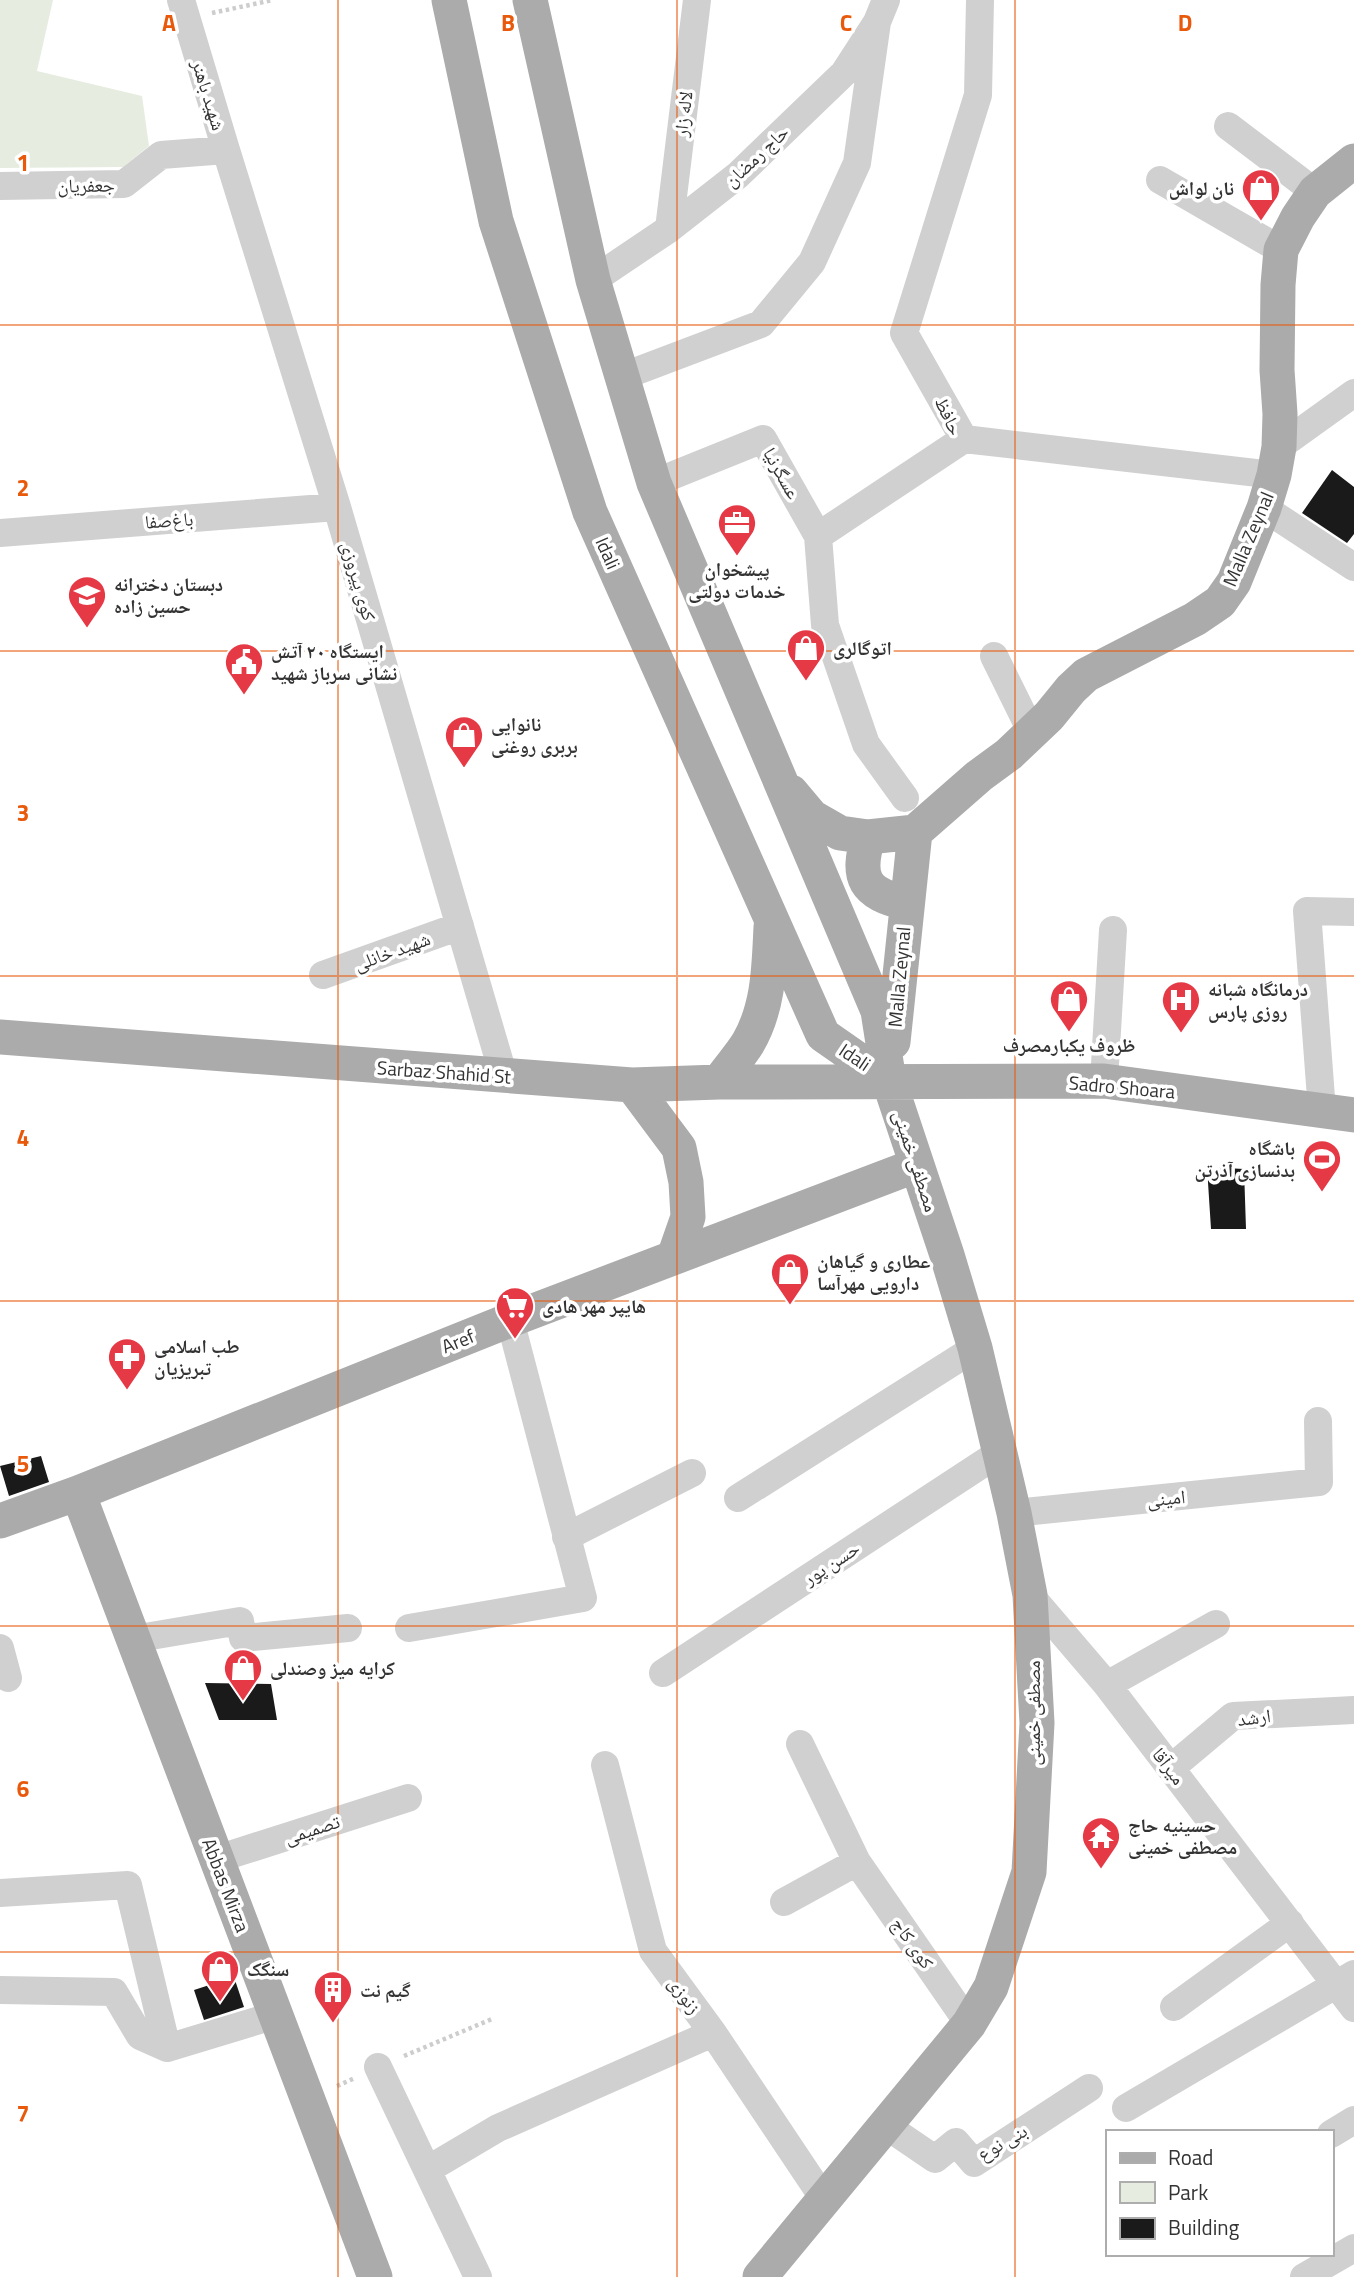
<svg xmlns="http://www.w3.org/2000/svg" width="1354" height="2277" font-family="'Titillium Web','Noto Naskh Arabic',sans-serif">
	<rect width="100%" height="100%" fill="#fff"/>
	<path fill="#e6ecdf" d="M0 0H53L37 71 142 96 149 146 123 167 0 168Z"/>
	<path fill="#1a1a1a" d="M1332 470 1354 487V534L1347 543 1302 513Z
		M1207 1167 1244 1169 1246 1229H1211Z
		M41 1456 49 1482 9 1496 0 1466Z
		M205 1683 271 1684 277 1720H219Z
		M234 1977 244 2007 204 2020 194 1990Z"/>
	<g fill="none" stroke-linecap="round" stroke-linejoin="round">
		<path stroke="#cdcdcd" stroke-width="4.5" stroke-dasharray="3.5 3.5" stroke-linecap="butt" d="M212 13 273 0
			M404 2056 492 2019
			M337 2086 355 2078"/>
		<path stroke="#d0d0d0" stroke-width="28" d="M181 0 226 150
			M1228 126 1315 192
			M1160 180 1281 250
			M0 186 124 184 161 155 226 150 337 507 504 1077
			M669 229 697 0
			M593 280 669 229 738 175 844 73 877 22 886 0
			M621 377 761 324 812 262 857 163 877 22
			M964 439 1274 475
			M1279 447 1354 393
			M654 483 763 439 818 536 825 625 866 744 905 798
			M1264 508 1354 567
			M0 533 337 507
			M818 536 964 439 904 333 978 95 980 0
			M994 656 1031 731
			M323 975 460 926
			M1104 1081 1113 930
			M1322 1111 1307 911 1354 912
			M738 1498 975 1348
			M1014 1513 1319 1482 1318 1421
			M566 1537 692 1473
			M1030 1595 1107 1685 1354 2008
			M409 1628 583 1598 510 1320
			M133 1639 240 1621 243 1638 348 1628
			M0 1648 8 1678
			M663 1673 999 1453
			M1107 1685 1216 1624
			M800 1744 857 1862
			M605 1765 653 1951 713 2033 824 2199
			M1171 1768 1233 1716 1354 1710
			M217 1859 408 1798
			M0 1893 128 1885 167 2048
			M784 1902 857 1862 969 2024
			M0 1990 114 1992 140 2036 167 2048 276 2015
			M1174 2007 1290 1923
			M378 2067 478 2277
			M1126 2108 1354 1974
			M885 2125 935 2159 956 2142 974 2163 1089 2088
			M1331 2134 1354 2120
			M427 2170 498 2128 713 2033
			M1304 2277 1354 2248"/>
		<path stroke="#ababab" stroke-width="35" d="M449 0 496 221 590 512 823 1035 889 1081
			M530 0 593 280 654 483 878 1011 889 1081 947 1255 975 1348 1014 1513 1030 1595 1037 1723 1029 1872 991 1987 969 2024 760 2277
			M791 792 812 817 840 833 868 837 915 832 979 776 1009 754 1049 716 1071 689 1086 675 1195 619 1220 602 1234 582 1264 508 1274 475 1279 447 1280 414 1277 370 1278 285 1281 250 1298 217 1315 192 1354 161
			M868 837C856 879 864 893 906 903
			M0 1037 632 1085 719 1082 1104 1081 1354 1115
			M893 1042 915 832
			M719 1082C728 1069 740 1056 748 1043 769 1007 769 967 771 927
			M632 1085 679 1148 686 1182 688 1217 674 1257
			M78 1493 375 2277
			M0 1521 78 1493 510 1320 917 1165"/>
	</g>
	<path fill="none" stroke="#e8590c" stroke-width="2" stroke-opacity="0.55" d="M338 0V2277M677 0V2277M1015 0V2277M0 325H1354M0 651H1354M0 976H1354M0 1301H1354M0 1626H1354M0 1952H1354"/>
	<defs>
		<g id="shop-pin" transform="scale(2.0125)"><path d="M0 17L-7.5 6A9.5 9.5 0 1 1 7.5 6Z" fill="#e63946" stroke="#fff"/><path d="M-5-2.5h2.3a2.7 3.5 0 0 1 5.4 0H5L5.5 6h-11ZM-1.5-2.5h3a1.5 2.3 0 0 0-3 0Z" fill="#fff"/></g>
		<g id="office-pin" transform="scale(2.0125)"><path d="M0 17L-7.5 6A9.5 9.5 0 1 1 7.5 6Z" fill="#e63946" stroke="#fff"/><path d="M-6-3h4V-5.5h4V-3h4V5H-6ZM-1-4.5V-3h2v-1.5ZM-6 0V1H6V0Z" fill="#fff"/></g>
		<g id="school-pin" transform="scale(2.0125)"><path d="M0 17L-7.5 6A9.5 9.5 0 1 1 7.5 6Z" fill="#e63946" stroke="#fff"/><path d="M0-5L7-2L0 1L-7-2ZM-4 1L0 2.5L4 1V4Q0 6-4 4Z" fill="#fff"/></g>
		<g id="civic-pin" transform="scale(2.0125)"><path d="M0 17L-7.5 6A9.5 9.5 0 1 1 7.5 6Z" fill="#e63946" stroke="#fff"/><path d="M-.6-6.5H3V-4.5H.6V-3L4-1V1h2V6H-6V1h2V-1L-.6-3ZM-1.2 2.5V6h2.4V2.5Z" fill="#fff"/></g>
		<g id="hospital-pin" transform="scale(2.0125)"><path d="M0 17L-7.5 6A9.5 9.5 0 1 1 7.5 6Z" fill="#e63946" stroke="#fff"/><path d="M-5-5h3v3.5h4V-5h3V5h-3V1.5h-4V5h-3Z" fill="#fff"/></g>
		<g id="stadium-pin" transform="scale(2.0125)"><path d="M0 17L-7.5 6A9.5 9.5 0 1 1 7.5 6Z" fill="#e63946" stroke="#fff"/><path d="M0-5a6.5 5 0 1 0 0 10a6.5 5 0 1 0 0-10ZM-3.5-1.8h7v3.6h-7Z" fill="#fff"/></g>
		<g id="supermarket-pin" transform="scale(2.0125)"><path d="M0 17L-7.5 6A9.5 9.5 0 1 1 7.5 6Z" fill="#e63946" stroke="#fff"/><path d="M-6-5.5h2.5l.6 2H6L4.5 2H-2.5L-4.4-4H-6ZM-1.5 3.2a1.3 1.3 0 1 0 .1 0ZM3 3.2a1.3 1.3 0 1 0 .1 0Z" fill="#fff"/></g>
		<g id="pharmacy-pin" transform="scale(2.0125)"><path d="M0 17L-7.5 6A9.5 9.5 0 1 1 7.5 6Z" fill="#e63946" stroke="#fff"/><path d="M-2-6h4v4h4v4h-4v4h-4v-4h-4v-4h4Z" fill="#fff"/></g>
		<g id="temple-pin" transform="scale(2.0125)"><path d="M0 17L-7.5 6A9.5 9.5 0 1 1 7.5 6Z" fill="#e63946" stroke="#fff"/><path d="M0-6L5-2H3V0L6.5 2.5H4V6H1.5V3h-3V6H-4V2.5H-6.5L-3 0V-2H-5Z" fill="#fff"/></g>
		<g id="building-pin" transform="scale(2.0125)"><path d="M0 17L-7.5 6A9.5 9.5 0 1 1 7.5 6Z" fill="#e63946" stroke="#fff"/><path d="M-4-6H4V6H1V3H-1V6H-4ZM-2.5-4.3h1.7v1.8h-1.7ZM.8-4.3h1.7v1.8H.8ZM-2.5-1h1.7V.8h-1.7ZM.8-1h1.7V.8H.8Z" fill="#fff"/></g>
	</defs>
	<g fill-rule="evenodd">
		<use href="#shop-pin" x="1261" y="188"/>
		<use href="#office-pin" x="737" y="523"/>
		<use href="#school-pin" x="87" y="595"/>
		<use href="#shop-pin" x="806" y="648"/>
		<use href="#civic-pin" x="244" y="662"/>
		<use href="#shop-pin" x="464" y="735"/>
		<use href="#shop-pin" x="1069" y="999"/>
		<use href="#hospital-pin" x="1181" y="1000"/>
		<use href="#stadium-pin" x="1322" y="1159"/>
		<use href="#shop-pin" x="790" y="1272"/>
		<use href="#supermarket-pin" x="515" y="1306"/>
		<use href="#pharmacy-pin" x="127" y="1357"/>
		<use href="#shop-pin" x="243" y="1668"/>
		<use href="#temple-pin" x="1101" y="1836"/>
		<use href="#shop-pin" x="220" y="1969"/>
		<use href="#building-pin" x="333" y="1990"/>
	</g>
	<g text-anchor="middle" stroke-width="7" stroke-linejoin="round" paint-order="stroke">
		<g font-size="19" fill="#333" stroke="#fff">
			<text transform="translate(209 95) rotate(73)" y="7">شهید باهنر</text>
			<text transform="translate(683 114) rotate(-83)" y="7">لاله زار</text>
			<text transform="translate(756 156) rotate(-43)" y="7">حاج رمضان</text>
			<text transform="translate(86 185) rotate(-1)" y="7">جعفریان</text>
			<text transform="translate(949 416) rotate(65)" y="7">حافظ</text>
			<text transform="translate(782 473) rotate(61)" y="7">عسگرنیا</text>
			<text transform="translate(169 520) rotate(-4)" y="7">باغ‌صفا</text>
			<text transform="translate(1248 539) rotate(-67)" y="7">Malla Zeynal</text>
			<text transform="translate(608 553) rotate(66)" y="7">Idali</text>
			<text transform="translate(359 581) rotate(74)" y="7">کوی پیروزی</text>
			<text transform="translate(392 951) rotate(-20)" y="7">شهید خانلی</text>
			<text transform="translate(899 977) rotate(-85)" y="7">Malla Zeynal</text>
			<text transform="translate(855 1057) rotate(34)" y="7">Idali</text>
			<text transform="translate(444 1072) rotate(4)" y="7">Sarbaz Shahid St</text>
			<text transform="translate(1122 1087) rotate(5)" y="7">Sadro Shoara</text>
			<text transform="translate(916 1161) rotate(72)" y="7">مصطفی خمینی</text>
			<text transform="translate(458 1341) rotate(-22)" y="7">Aref</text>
			<text transform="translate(1166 1498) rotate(-6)" y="7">امینی</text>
			<text transform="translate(831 1563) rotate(-33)" y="7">حسن پور</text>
			<text transform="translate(1033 1713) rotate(-90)" y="7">مصطفی خمینی</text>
			<text transform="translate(1254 1717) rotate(-7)" y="7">ارشد</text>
			<text transform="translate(1169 1766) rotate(53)" y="7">میرآقا</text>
			<text transform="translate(312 1829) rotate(-18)" y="7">تصمیمی</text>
			<text transform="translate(226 1885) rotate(69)" y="7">Abbas Mirza</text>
			<text transform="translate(913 1943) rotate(55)" y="7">کوی کاج</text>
			<text transform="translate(685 1995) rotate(54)" y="7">زنوزی</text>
			<text transform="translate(1002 2142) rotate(-30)" y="7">بنی نوع</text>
		</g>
		<g font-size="19" font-weight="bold" fill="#333" stroke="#fff" text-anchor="start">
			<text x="1234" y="195" text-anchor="end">نان لواش</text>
			<text x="737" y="576" text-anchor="middle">پیشخوان<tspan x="737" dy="22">خدمات دولتی</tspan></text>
			<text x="114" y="591">دبستان دخترانه<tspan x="114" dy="22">حسین زاده</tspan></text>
			<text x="833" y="655">اتوگالری</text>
			<text x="271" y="658">ایستگاه ۲۰ آتش<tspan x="271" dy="22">نشانی سرباز شهید</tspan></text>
			<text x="491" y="731">نانوایی<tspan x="491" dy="22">بربری روغنی</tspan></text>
			<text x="1208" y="996">درمانگاه شبانه<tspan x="1208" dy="22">روزی پارس</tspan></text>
			<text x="1069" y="1052" text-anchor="middle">ظروف یکبارمصرف</text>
			<text x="1295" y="1155" text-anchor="end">باشگاه<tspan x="1295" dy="22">بدنسازی آذرتن</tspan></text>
			<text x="817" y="1268">عطاری و گیاهان<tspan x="817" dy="22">دارویی مهرآسا</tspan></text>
			<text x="542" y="1313">هایپر مهر هادی</text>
			<text x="154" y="1353">طب اسلامی<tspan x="154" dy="22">تبریزیان</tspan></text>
			<text x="270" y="1675">کرایه میز وصندلی</text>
			<text x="1128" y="1832">حسینیه حاج<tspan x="1128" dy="22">مصطفی خمینی</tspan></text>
			<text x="247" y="1976">سنگک</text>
			<text x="360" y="1997">گیم نت</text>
		</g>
	</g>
	<g font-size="23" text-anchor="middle" font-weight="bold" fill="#e8590c" stroke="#fff" stroke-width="7" stroke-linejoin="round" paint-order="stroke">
		<text x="169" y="31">A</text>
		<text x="508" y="31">B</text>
		<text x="846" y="31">C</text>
		<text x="1185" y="31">D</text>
		<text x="23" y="171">1</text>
		<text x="23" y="496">2</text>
		<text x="23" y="821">3</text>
		<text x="23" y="1146">4</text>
		<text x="23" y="1472">5</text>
		<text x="23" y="1797">6</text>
		<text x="23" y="2122">7</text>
	</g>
	<rect x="1106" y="2130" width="228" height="126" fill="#ffffff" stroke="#adadad" stroke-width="2"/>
	<rect x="1120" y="2153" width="35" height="10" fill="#ababab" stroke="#adadad" stroke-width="2"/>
	<text x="1168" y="2165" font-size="21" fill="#333333">Road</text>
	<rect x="1120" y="2182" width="35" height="21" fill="#e6ecdf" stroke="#adadad" stroke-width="2"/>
	<text x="1168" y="2200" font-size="21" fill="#333333">Park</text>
	<rect x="1120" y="2218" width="35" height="21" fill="#1a1a1a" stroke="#adadad" stroke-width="2"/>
	<text x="1168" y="2235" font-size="21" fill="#333333">Building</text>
</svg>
